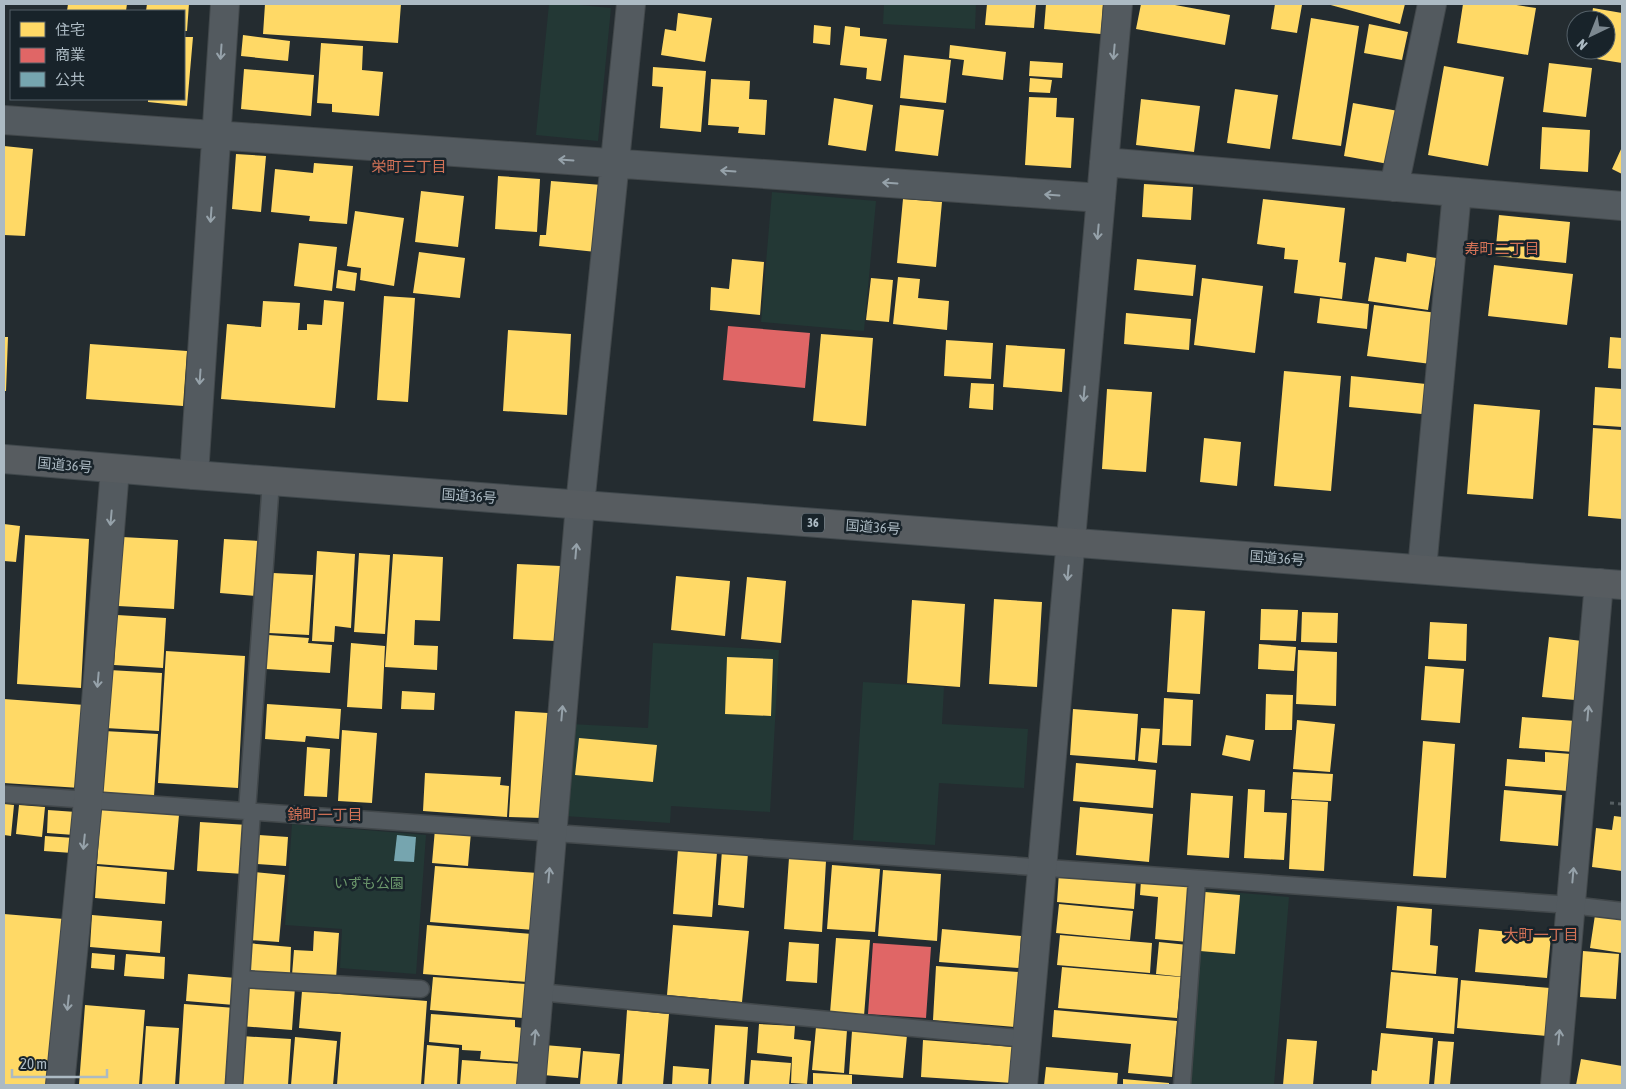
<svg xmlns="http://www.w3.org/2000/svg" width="1626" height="1089" font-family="'Asap Condensed','Noto Sans JP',sans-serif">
	<rect width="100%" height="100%" fill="#242c30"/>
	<path fill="#233835" d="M549 4H569L611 8 598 141 536 135Z
		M884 4H976L975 29 883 24Z
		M772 192 876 201 864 331 761 322Z
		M653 643 779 650 770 812 671 806 670 823 565 816 570 724 648 728Z
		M863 682 944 687 942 724 1028 729 1024 788 939 783 935 845 853 840Z
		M292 824 426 835 416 974 340 968 342 929 285 925Z
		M1203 890 1289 897 1274 1085H1187Z"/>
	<path fill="#ffd966" d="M68 4H127L126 11H67Z
		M147 4H189L187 31H184V11H146Z
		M265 4H401L398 43 263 34Z
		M987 4H1036L1034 28 985 25Z
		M1046 4H1103L1101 34 1044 29Z
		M1141 4H1175V5L1230 15 1225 45 1136 29Z
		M1275 4 1302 5 1297 33 1271 29Z
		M1327 4H1405L1400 24Z
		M1463 4H1510L1536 8 1528 55 1457 43Z
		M1593 8 1622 13V63L1597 59 1598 50H1606V20H1591Z
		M678 13 712 18 705 62 661 55 665 29 676 31Z
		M1311 18 1359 26 1341 146 1292 139Z
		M1369 24 1408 32 1402 60 1364 53Z
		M814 25 831 27 830 45 813 43Z
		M845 26 860 28V36L887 39 881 81 866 79 867 68 840 65Z
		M243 35 290 41 288 61 241 56Z
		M184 37H193L187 106 148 102V99H184Z
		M321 43 363 46 362 70 383 72 379 116 332 112V104L317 103Z
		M950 45 1006 52 1003 80 962 75 964 60 949 58Z
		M904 55 951 60 946 103 900 98Z
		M1030 61 1063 63 1062 78 1029 76Z
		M1549 63 1592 68 1586 117 1543 112Z
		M1444 66 1504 77 1488 166 1428 155Z
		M653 67 706 71 701 132 660 128 663 87 652 86Z
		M244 69 314 75 311 116 241 109Z
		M1030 78 1052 80 1050 93 1029 92Z
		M711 79 750 81 749 99 767 100 765 135 738 133 739 127 708 125Z
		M1235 89 1278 95 1270 149 1227 143Z
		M1029 97 1057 98 1056 117 1074 118 1071 168 1025 165Z
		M834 98 873 105 866 151 828 145Z
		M1141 99 1200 106 1194 152 1136 145Z
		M1353 103 1404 112 1394 165 1344 156Z
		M900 105 944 110 938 156 895 151Z
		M1542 127 1590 130 1588 172 1540 169Z
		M4 146 33 149 25 236 4 235Z
		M1622 147V174L1612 169Z
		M236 154 266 156 261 212 232 209Z
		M314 163 353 166 347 224 309 221 310 216 271 212 275 169 313 173Z
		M498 176 540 179 537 232 495 229Z
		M551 181 602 185 596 252 539 246 540 235H546Z
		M1144 184 1193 187 1191 220 1142 217Z
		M421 191 464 196 458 247 415 242Z
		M903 199 942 202 936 267 897 263Z
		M1263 199 1345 208 1339 262 1346 263 1342 299 1294 293 1298 260 1284 259 1285 248 1257 244Z
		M355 211 404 218 394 286 360 280 361 268 347 266Z
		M1499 215 1570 222 1566 263 1495 256Z
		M299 243 337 247 332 291 294 286Z
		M419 252 465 258 460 298 413 293Z
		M1407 253 1436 258 1428 310 1368 301 1375 257 1406 262Z
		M732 259 764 262 760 315 710 310 711 287 729 289Z
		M1137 259 1196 265 1193 296 1134 290Z
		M1494 265 1573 274 1567 325 1488 316Z
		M338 270 357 273 355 291 336 288Z
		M898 277 920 279 918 298 949 301 947 330 893 324Z
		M871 278 893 280 889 322 866 320Z
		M1202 278 1263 286 1255 353 1194 345Z
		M384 296 415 298 408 402 377 400Z
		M1320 298 1369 304 1367 329 1317 323Z
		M324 300 344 302 335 408 221 399 227 324 261 327 263 301 300 303 298 330H307V324L322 325Z
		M1374 305 1437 313 1431 364 1367 356Z
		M1126 313 1191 319 1189 350 1124 344Z
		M508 330 571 334 567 415 503 411Z
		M821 334 873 338 866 426 813 421Z
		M4 337H8L6 391H4Z
		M1610 337 1622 338V369L1608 368Z
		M946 340 993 343 991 379 944 376Z
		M90 344 187 351 183 406 86 399Z
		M1006 345 1065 349 1062 392 1003 387Z
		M1284 371 1341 376 1331 491 1274 486Z
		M1351 376 1426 384 1422 414 1349 407Z
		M971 383 994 384 993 410 969 408Z
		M1595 387 1622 389V427L1593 425Z
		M1107 389 1152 392 1146 472 1102 469Z
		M1474 404 1540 410 1533 499 1467 494Z
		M1593 428 1622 430V519L1588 516Z
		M1204 438 1241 442 1237 486 1200 482Z
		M4 524 20 526 16 562 4 561Z
		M25 535 89 539 81 688 17 684Z
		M122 537 178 540 174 609 118 606Z
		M224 539 260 541 257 596 220 593Z
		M317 551 355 554 351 628 335 626 334 642 312 641Z
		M359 553 390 555 385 634 354 632Z
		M393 554 443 557 440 621 415 620 414 645 438 646 437 670 385 667Z
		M517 564 561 566 556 641 513 639Z
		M273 573 313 575 309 635 269 633Z
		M676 576 730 581 725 636 671 630Z
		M747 577 786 581 781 643 741 639Z
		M994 599 1042 602 1037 687 989 684Z
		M912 600 965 604 960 687 907 683Z
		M1172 609 1205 611 1200 694 1167 692Z
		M1261 609 1298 610 1296 641 1260 640Z
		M1302 612 1338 613 1337 643 1301 642Z
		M117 615 166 618 163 668 114 665Z
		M1430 622 1467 624 1466 661 1428 659Z
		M268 635 309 638 308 643 332 645 330 673 266 669Z
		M1549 637 1582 641 1575 700 1542 697Z
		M351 643 385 646 382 709 347 707Z
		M1259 644 1296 647 1294 671 1258 669Z
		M1298 650 1337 652 1336 706 1296 704Z
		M166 651 245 656 238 788 158 783Z
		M727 657 773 659 771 716 725 714Z
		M1425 666 1464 669 1460 723 1421 720Z
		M109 670 162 673 159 731 105 728Z
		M402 691 435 693 434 710 401 709Z
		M1266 694 1293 695 1292 730H1265Z
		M1164 698 1193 700 1191 746 1162 745Z
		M4 699 85 705 80 788 4 783Z
		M267 704 341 709 339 739 306 736 305 742 265 739Z
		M1073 709 1138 714 1135 760 1070 755Z
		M515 711 548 713 542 818 509 817Z
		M1522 717 1576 721 1574 752 1519 748Z
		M1297 720 1335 724 1330 772 1293 769Z
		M1141 728 1160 729 1157 763 1138 761Z
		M342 730 377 733 372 803 338 801Z
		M104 731 158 734 154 796 101 793Z
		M1226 735 1254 740 1250 761 1222 755Z
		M579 738 657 745 653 782 575 775Z
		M1423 741 1455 744 1446 878 1413 876Z
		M307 747 330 749 327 797 304 796Z
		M1545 752 1571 754 1568 791 1505 786 1507 759 1545 762Z
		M1076 763 1156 770 1153 808 1073 801Z
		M1293 772 1333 774 1331 801 1291 799Z
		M425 773 501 777 500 785 509 786 507 817 423 811Z
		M1248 789 1265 790 1264 812 1287 813 1284 860 1244 858Z
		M1504 790 1562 795 1558 846 1500 841Z
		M1191 793 1233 796 1229 858 1187 855Z
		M1292 800 1328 802 1324 871 1289 869Z
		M4 804 14 805 11 836 4 835Z
		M19 805 45 807 42 837 16 834Z
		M1080 807 1153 814 1149 862 1076 855Z
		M101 809 179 815 174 870 97 864Z
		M48 810 76 812 74 835 47 833Z
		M1614 816 1622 817V871L1592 867 1596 828 1612 830Z
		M200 822 248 825 244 874 197 871Z
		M435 829 471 832 468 866 432 863Z
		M259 835 288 837 286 866 257 864Z
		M45 836 74 838 72 853 44 851Z
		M678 849 717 852 712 917 673 914Z
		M722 850 748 853 744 908 718 905Z
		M789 858 826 861 822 932 784 929Z
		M832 865 880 869 875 932 827 929Z
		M97 866 167 872 165 904 95 898Z
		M435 866 538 873 534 930 430 922Z
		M883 870 941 874 937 941 878 936Z
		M254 872 285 875 279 942 249 940Z
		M1059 872 1136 879 1134 909 1057 902Z
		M1141 880 1193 884 1188 942 1155 939 1158 897 1140 895Z
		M1205 892 1240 895 1235 954 1200 951Z
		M1059 904 1133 911 1130 940 1056 933Z
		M1397 906 1432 909 1430 945 1438 946 1436 974 1392 970Z
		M4 914 64 919 51 1085H4Z
		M92 915 162 921 160 953 90 947Z
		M1595 915 1622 919V953L1590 948Z
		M427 925 532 934 528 982 423 974Z
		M673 925 749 931 742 1002 667 995Z
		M942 929 1021 936 1019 968 939 962Z
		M1479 929 1551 936 1547 978 1475 972Z
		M314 931 339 933 336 979 292 975 294 950 313 951Z
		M1060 935 1152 943 1150 973 1057 965Z
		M836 938 870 940 864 1016 830 1013Z
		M789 942 819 944 817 983 786 981Z
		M1159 942 1188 945 1185 977 1156 974Z
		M247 943 291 947 290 974 245 971Z
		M1583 951 1619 954 1616 999 1580 997Z
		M92 953 115 955 114 970 91 968Z
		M126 954 165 957 164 979 124 976Z
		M936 966 1019 972 1015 1027 933 1020Z
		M1062 967 1181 977 1177 1018 1058 1008Z
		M1391 972 1458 978 1454 1034 1386 1028Z
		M188 974 236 978 234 1005 186 1001Z
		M433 977 526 984 523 1018 430 1010Z
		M1461 980 1550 988 1547 1036 1457 1028Z
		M243 983 295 987 292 1030 240 1026Z
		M302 991 427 1001 421 1085H337L341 1032 299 1028Z
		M184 1004 235 1008 229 1085H179Z
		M85 1005 145 1010 139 1085H79Z
		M627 1010 669 1014 663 1085H622Z
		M1054 1010 1177 1021 1172 1077 1128 1073 1131 1044 1052 1037Z
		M431 1014 515 1020V1027L523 1028 520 1062 480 1059 481 1051 462 1050V1045L429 1042Z
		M759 1024 795 1026 794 1039 811 1041 807 1084 791 1083 792 1057 757 1053Z
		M715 1025 748 1027 744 1085H711Z
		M146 1026 179 1028 175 1085H142Z
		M816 1027 847 1030 844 1073 812 1070Z
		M852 1031 907 1035 903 1078 849 1074Z
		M1381 1033 1433 1038 1429 1085H1371L1372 1070 1377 1071Z
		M241 1036 291 1039 288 1085H237Z
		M295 1037 337 1041 333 1085H291Z
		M1287 1039 1317 1041 1313 1085H1283Z
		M923 1040 1015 1047 1013 1083 921 1077Z
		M1438 1041 1454 1042 1450 1085H1434Z
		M427 1045 459 1048 457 1085H424Z
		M544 1045 581 1048 578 1078 543 1075Z
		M583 1051 620 1054 617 1085H580Z
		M1581 1059 1622 1066V1085H1576Z
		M462 1060 521 1064 520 1085H460Z
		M751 1060 791 1063 789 1085H749Z
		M673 1066 709 1069 708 1085H672Z
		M1046 1067 1118 1073 1117 1085H1044Z
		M813 1073 852 1075V1085H813Z
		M1123 1079 1169 1083V1085H1123Z"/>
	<path fill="#e06666" d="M728 326 810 333 805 388 723 380Z
		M873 943 931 947 926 1018 868 1014Z"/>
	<path fill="#76a5af" d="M397 835 416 837 414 862 394 861Z"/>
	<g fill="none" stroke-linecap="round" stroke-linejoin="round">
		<g stroke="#42484b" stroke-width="19">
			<path id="service" d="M4 794 1571 905 1622 911
				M247 811 271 481
				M241 979 421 989
				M539 992 1027 1039
				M234 1085 252 811
				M1182 1085 1197 879"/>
		</g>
		<g stroke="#42484b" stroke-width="30">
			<path id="minor" d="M4 120 1101 198
				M1104 162 1622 206
				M1394 187 1432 4
				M194 475 225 4
				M1422 569 1457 192
				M60 1085 88 800 115 469
				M531 1085 580 505 631 4
				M1023 1085 1118 4
				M1555 1085 1599 583"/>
		</g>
		<g stroke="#40484c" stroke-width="30">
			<path id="trunk" d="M4 459 194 475 1622 585"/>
		</g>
		<path stroke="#565e62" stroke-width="3" stroke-dasharray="4 4" stroke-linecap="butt" d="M1610 803 1622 804"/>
		<use href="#service" stroke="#535a5f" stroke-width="16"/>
		<use href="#minor" stroke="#535a5f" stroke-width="28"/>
		<use href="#trunk" stroke="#575c60" stroke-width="28"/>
	</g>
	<defs><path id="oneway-shaft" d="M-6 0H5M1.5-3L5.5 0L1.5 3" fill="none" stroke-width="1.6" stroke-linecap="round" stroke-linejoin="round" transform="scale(1.25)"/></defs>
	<g stroke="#96a2aa">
		<use href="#oneway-shaft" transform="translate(221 52) rotate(94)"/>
		<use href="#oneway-shaft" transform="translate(1114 52) rotate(95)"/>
		<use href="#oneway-shaft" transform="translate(566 160) rotate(-176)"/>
		<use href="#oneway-shaft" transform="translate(728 171) rotate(-176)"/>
		<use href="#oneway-shaft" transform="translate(890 183) rotate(-176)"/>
		<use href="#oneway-shaft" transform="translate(1052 195) rotate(-176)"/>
		<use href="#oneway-shaft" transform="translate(211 215) rotate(94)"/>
		<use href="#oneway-shaft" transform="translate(1098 232) rotate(95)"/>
		<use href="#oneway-shaft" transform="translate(200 377) rotate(94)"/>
		<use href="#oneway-shaft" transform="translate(1084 394) rotate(95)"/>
		<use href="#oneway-shaft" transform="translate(111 518) rotate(95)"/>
		<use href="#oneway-shaft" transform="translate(576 551) rotate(-85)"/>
		<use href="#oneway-shaft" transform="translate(1068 573) rotate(95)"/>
		<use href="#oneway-shaft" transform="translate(98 680) rotate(95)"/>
		<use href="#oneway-shaft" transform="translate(562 713) rotate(-85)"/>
		<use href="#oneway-shaft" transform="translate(1588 713) rotate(-85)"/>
		<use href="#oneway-shaft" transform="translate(84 842) rotate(96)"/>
		<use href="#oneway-shaft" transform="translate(549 875) rotate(-85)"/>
		<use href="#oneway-shaft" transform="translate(1573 875) rotate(-85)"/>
		<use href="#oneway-shaft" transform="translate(68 1003) rotate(96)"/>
		<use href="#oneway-shaft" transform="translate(535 1037) rotate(-85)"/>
		<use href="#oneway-shaft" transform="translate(1559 1037) rotate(-85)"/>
	</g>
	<g text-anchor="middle" stroke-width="5" stroke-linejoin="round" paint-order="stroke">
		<rect fill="#18232a" stroke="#808d95" stroke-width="1" x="802" y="513.5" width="22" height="19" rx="4"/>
		<g font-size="12" font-weight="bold" fill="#acbac3">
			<text x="813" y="527">36</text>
		</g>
		<g font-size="14" fill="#acbac3" stroke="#18232a">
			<text transform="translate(65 465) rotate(5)" y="5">国道36号</text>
			<text transform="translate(469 496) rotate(4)" y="5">国道36号</text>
			<text transform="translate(873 527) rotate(4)" y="5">国道36号</text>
			<text transform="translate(1277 558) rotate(4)" y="5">国道36号</text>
		</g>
		<g font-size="14" fill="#6c986c" stroke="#18232a">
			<text x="369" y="888">いずも公園</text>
		</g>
		<g font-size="15" fill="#d37257" stroke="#18232a">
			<text x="409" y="172">栄町三丁目</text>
			<text x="1502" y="254">寿町二丁目</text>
			<text x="325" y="820">錦町一丁目</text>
			<text x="1541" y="940">大町一丁目</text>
		</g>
	</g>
	<rect width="1626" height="1089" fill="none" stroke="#acbac3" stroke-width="10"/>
	<rect x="10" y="10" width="175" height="90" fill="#18232a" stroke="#535f67"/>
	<rect x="20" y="22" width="25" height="15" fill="#ffd966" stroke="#535f67"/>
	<text x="55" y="35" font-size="15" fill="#acbac3">住宅</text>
	<rect x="20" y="48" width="25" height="15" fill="#e06666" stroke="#535f67"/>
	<text x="55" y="60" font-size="15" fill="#acbac3">商業</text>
	<rect x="20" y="72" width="25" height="15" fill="#76a5af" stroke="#535f67"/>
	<text x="55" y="85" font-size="15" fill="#acbac3">公共</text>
	<g transform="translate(1591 35) rotate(223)"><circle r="24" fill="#18232a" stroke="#535f67"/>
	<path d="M0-4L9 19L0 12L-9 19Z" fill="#7c8890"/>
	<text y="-8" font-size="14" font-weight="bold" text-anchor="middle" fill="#acbac3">N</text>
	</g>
	<path d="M12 1069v8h95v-8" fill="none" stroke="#acbac3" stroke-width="2.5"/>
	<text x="20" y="1069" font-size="15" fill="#acbac3" stroke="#18232a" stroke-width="4" paint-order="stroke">20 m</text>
</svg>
